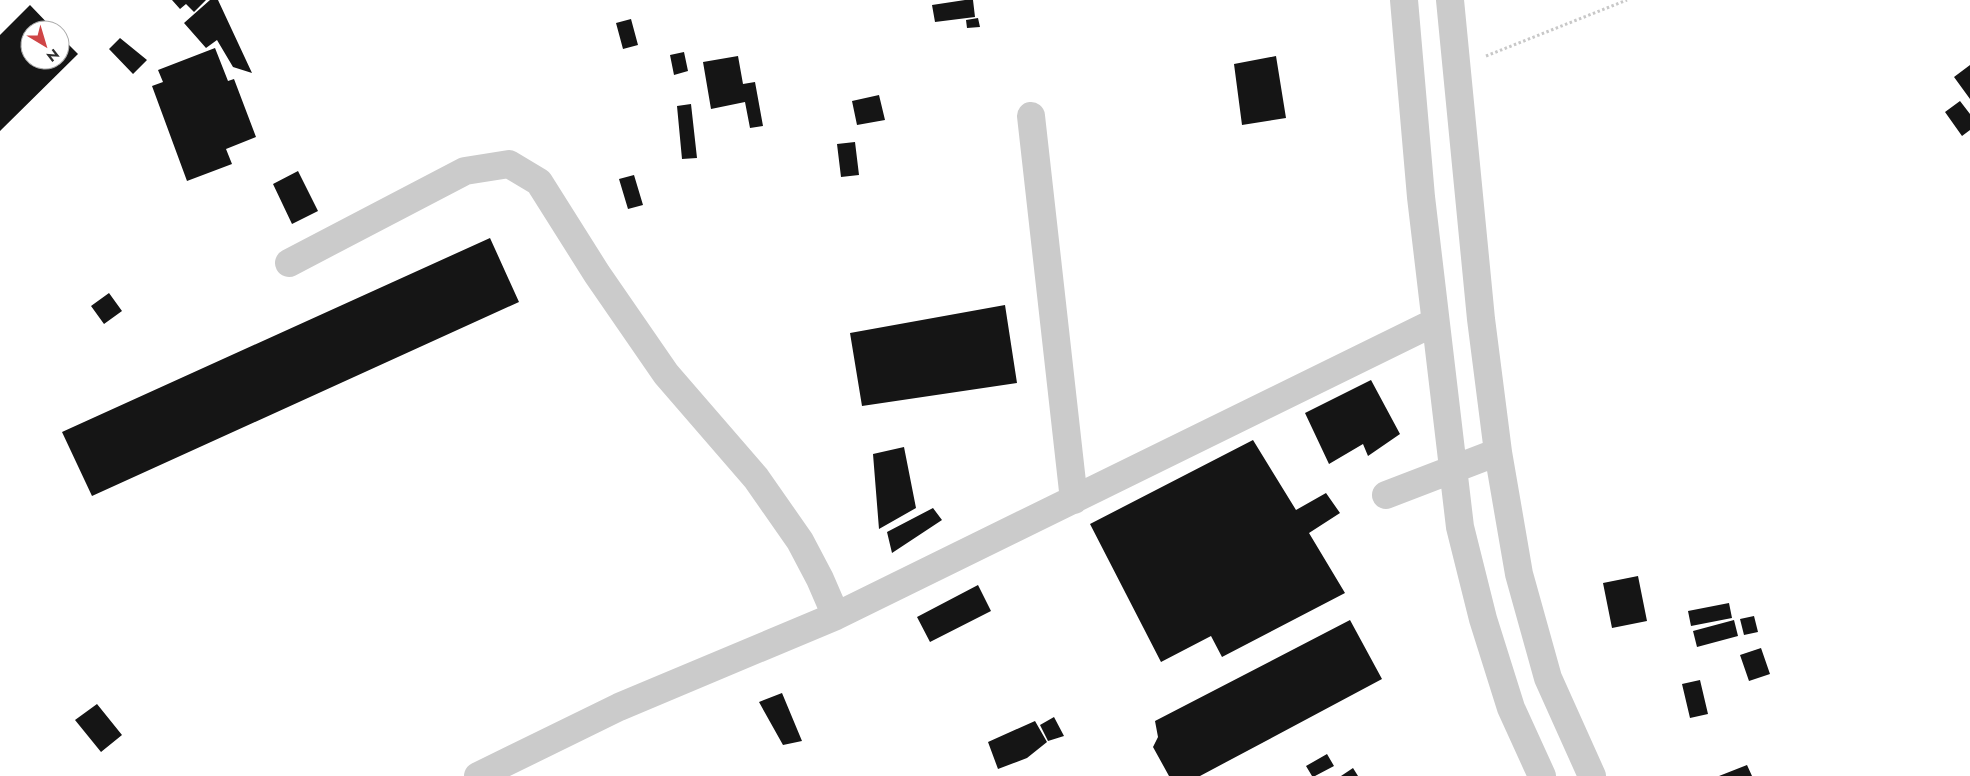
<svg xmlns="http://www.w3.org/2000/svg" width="1970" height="776" font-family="Jost,sans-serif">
	<rect width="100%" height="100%" fill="#fff"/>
	<path fill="#151515" d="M172 0H206L194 12 186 4 180 9Z
		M210 0H218L252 73 233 67 217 40 206 48 184 23Z
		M965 0H973L975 17 935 22 932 5Z
		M30 5 54 30H30V60H60V36L78 54 0 131V35Z
		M978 18 980 27 967 28 966 20Z
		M631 19 638 45 623 49 616 23Z
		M120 38 147 60 133 74 109 49Z
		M215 48 228 81 234 79 256 137 226 149 232 164 187 181 152 86 163 82 158 70Z
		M684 52 688 71 674 75 670 55Z
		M738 56 743 84 755 82 763 126 750 128 745 102 711 109 703 62Z
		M1276 56 1286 118 1242 125 1234 64Z
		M1970 65V99L1954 77Z
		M879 95 885 120 857 125 852 101Z
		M1960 101 1970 114V130L1962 136 1945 112Z
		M691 104 697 158 682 159 677 106Z
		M855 142 859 175 841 177 837 144Z
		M298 171 318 211 292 224 273 184Z
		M634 175 643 205 628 209 619 179Z
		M490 238 519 302 92 496 62 432Z
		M109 293 122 311 104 324 91 306Z
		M1005 305 1017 383 862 406 850 333Z
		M1371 380 1400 434 1368 456 1363 444 1329 464 1305 413Z
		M1253 440 1296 510 1326 493 1340 513 1309 533 1345 593 1222 657 1211 636 1161 662 1090 524Z
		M904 447 916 508 879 529 873 454Z
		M933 508 942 520 892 553 887 532Z
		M1638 576 1647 621 1612 628 1603 583Z
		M978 585 991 611 930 642 917 617Z
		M1729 603 1732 618 1691 626 1688 611Z
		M1754 616 1758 632 1744 635 1740 619Z
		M1350 620 1382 679 1200 776H1169L1153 747 1158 737 1155 721Z
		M1734 620 1738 636 1697 647 1693 631Z
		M1761 648 1770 674 1749 681 1740 655Z
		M1700 680 1708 714 1690 718 1682 684Z
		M782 693 802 741 783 745 759 702Z
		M97 704 122 735 101 752 75 720Z
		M1054 717 1064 736 1048 741 1040 725Z
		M1035 721 1047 742 1027 758 998 769 988 742Z
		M1327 754 1334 766 1315 776H1312L1306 766Z
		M1747 765 1752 776H1719Z
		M1353 768 1358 776H1341Z"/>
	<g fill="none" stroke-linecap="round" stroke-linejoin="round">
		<path stroke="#c8c8c8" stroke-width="3" stroke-dasharray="2.5 2.5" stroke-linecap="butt" d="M1486 56 1627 0"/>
		<path stroke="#cbcbcb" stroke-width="28" d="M1404 0 1421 197 1460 527 1483 619 1511 708 1542 776
			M1450 0 1481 319 1498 452 1519 574 1548 678 1592 776
			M1031 116 1074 500
			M289 263 465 171 509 164 539 182 597 274 666 374 756 478 800 541 820 579 836 616
			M1386 495 1498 452
			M478 776 619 707 836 616 1435 322"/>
	</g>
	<g transform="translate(45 45) rotate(142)"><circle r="24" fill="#ffffff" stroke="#ababab"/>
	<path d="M0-4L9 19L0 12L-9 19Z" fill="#cf4546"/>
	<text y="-8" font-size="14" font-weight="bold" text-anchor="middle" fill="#2e2e2e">N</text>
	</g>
</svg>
